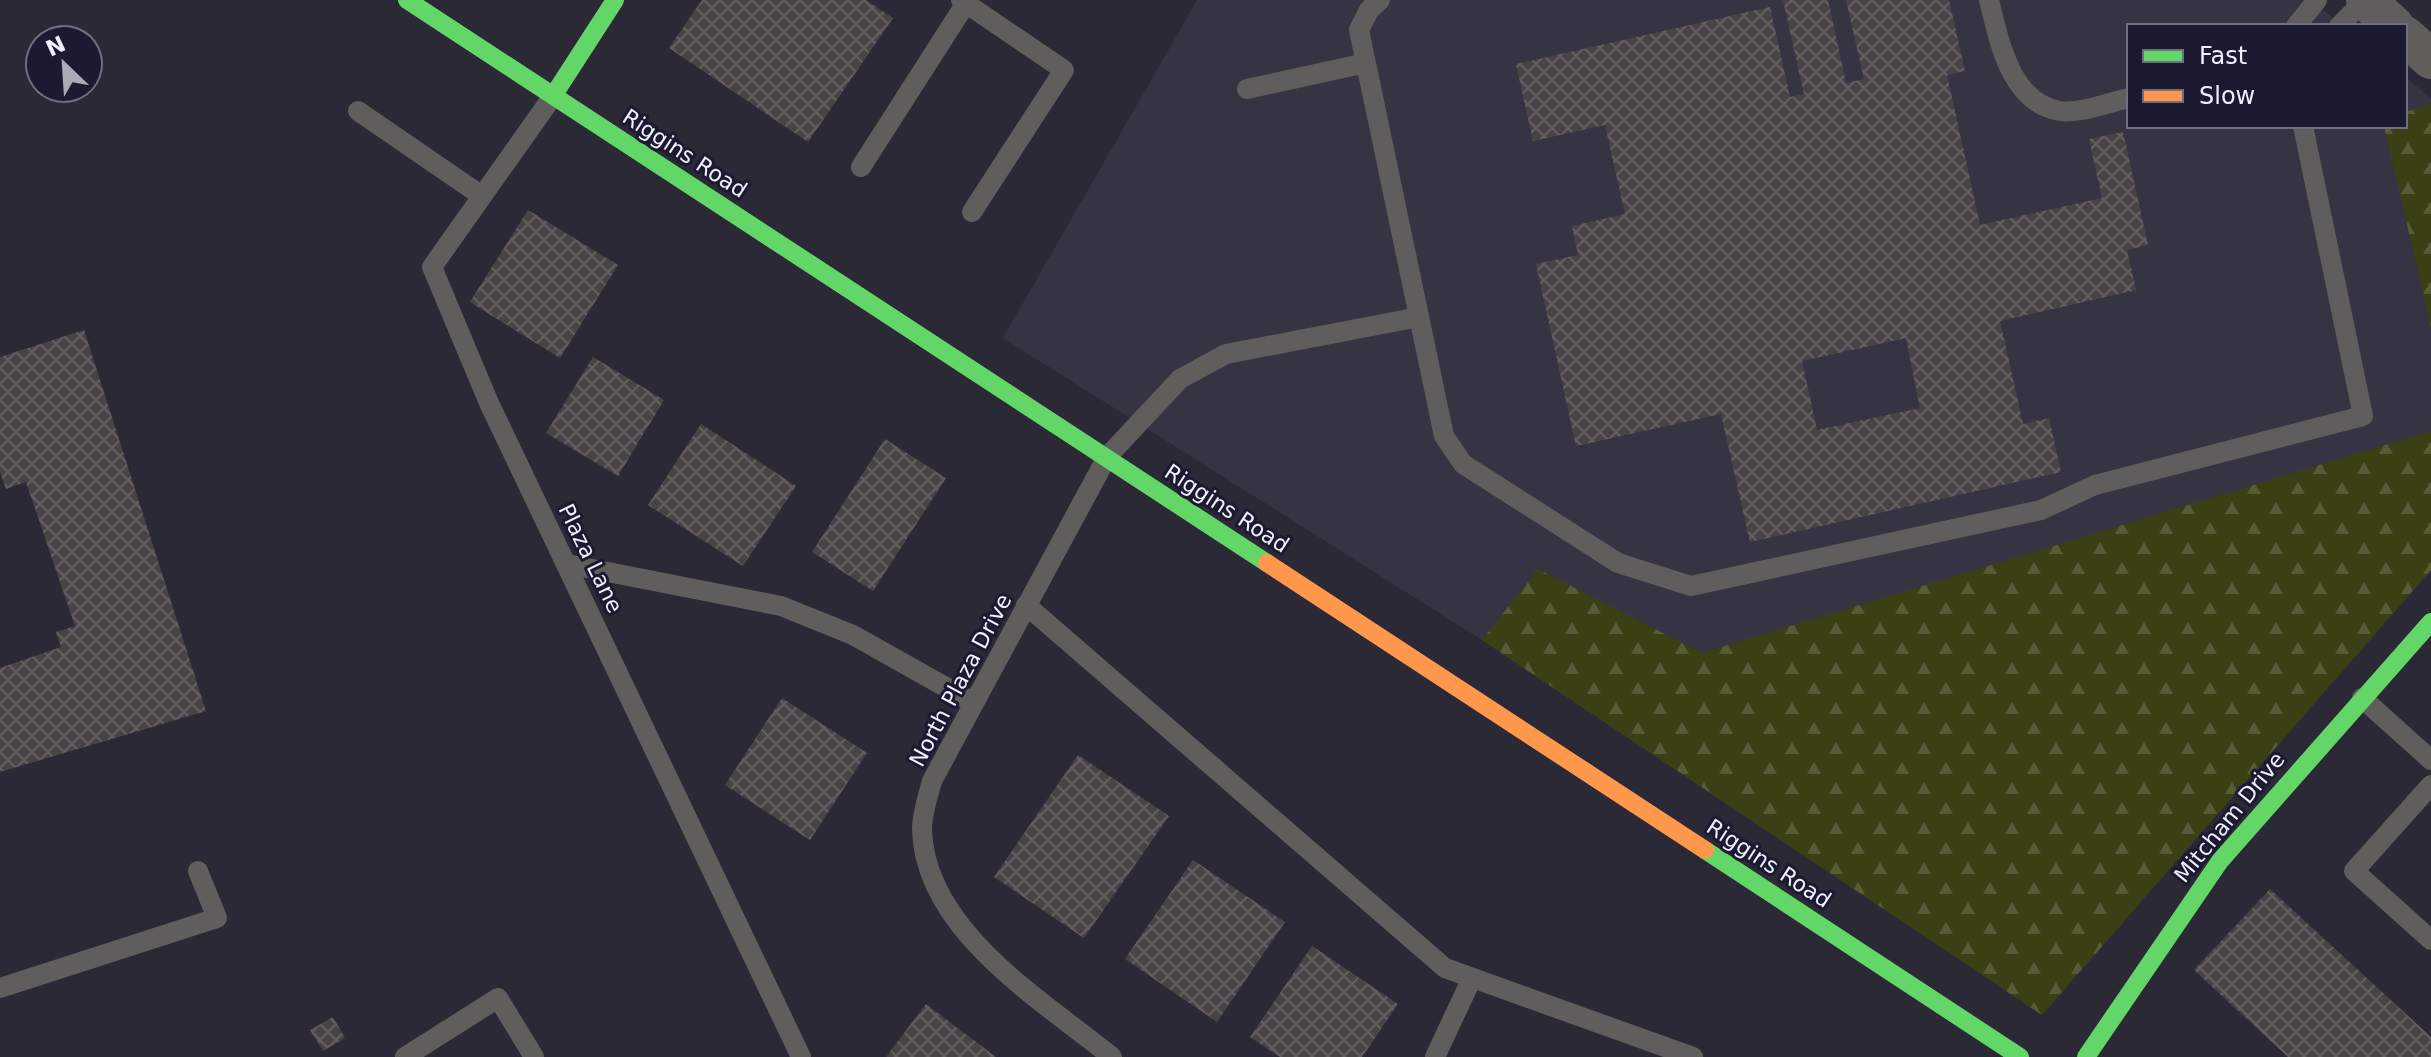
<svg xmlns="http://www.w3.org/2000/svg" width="2431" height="1057" font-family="'DejaVu Sans',sans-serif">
	<defs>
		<pattern id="forest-firs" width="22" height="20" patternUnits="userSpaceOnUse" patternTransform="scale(2)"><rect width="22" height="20" fill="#3b3f14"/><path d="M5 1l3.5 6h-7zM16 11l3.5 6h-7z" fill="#585b37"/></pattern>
		<pattern id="building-cross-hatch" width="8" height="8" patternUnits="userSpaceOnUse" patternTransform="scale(2)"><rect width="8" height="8" fill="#484446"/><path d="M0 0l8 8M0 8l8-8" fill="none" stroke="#635f62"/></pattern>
	</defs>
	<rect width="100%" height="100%" fill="#2a2935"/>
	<path fill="#363443" d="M1197 0H2311L2343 26H2129V126H2405V77L2431 98V570L2042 1015 1482 640 1003 338Z"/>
	<path fill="url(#forest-firs)" d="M2431 104V327L2384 126H2405V112Z
		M2431 431V570L2042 1015 1482 640 1538 569 1702 653Z"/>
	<path fill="url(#building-cross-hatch)" fill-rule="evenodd" d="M702 0H866L893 18 808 142 669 48Z
		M1783 0H1828L1846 83 1864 79 1846 0H1949L1965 71 1947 75 1980 225 2102 198 2089 139 2123 132 2148 245 2127 250 2136 290 2000 321 2023 424 2049 418 2061 472 1750 542 1721 414 1576 446 1536 264 1578 255 1572 226 1625 214 1605 125 1533 141 1516 64 1770 7 1790 97 1804 94ZM1906 338 1920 408 1817 430 1802 361Z
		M528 210 618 265 560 358 470 302Z
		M84 330 206 711 0 772V668L61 647 56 632 75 626 26 482 6 489 0 472V357Z
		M593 357 664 400 618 476 546 433Z
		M701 424 796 486 743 566 648 505Z
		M885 439 946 478 873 591 812 552Z
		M782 698 867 753 810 840 725 785Z
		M1078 755 1169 816 1084 938 994 877Z
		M1193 860 1285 922 1217 1022 1125 959Z
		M2270 889 2431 1037V1057H2288L2194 970Z
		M1312 946 1398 1004 1362 1057H1280L1250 1037Z
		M926 1004 996 1057H886Z
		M333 1017 345 1038 323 1051 310 1030Z"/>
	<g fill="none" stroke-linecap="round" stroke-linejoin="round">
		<path stroke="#605e5d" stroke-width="20" d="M961 0 1064 70 972 212
			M1380 0 1369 10 1359 30 1444 436 1463 464 1618 563 1691 586 2041 510 2095 485 2363 416 2303 126
			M1989 0C1999 40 2010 103 2060 111 2080 114 2110 102 2129 98
			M2296 26 2317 0
			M2339 26 2365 0
			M1247 89 1366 63
			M553 96 432 267 489 403 801 1057
			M358 111 482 196
			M861 167 966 3
			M567 564 781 606 853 635 974 703
			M1026 605 1445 968 1693 1057
			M2362 698 2431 760
			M2431 785 2354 871 2431 940
			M0 988 217 918 198 871
			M405 1057 498 998 534 1057
			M1112 1057C1042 1000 924 930 922 829 922 814 928 796 932 781L1107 457 1180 379 1226 354 1419 317
			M1435 1057 1472 978"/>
		<path stroke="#605e5d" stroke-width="40" d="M2366 0 2394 26
			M2405 36 2431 59"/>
		<path stroke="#63d668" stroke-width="18" d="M407 0 1267 563
			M553 96 615 0
			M1705 850 2020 1057
			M2086 1057 2220 861 2431 622"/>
		<path stroke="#ff974d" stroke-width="18" d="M1267 563 1705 850"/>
	</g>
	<g text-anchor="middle" stroke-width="6" stroke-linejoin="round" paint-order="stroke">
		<g font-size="22" fill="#efeffe" stroke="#1c1a30">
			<text transform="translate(685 153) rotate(33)" y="8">Riggins Road</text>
			<text transform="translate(1227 508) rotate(33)" y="8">Riggins Road</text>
			<text transform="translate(591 558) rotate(64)" y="8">Plaza Lane</text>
			<text transform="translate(960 680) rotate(-62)" y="8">North Plaza Drive</text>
			<text transform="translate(2229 817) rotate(-51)" y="8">Mitcham Drive</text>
			<text transform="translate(1769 863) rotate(33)" y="8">Riggins Road</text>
		</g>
	</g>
	<rect x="2127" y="24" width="280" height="104" fill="#1c1a30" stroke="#706f82" stroke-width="2"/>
	<rect x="2143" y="50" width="40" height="12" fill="#63d668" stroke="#706f82" stroke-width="2"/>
	<text x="2199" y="64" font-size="24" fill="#efeffe">Fast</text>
	<rect x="2143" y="90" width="40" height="12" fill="#ff974d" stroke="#706f82" stroke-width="2"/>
	<text x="2199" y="104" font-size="24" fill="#efeffe">Slow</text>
	<g transform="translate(64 64) rotate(335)"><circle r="38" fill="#1c1a30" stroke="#706f82" stroke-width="2"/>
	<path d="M0-6L14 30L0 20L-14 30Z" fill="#aaaab8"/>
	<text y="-12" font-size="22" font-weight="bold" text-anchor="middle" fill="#efeffe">N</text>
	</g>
</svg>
